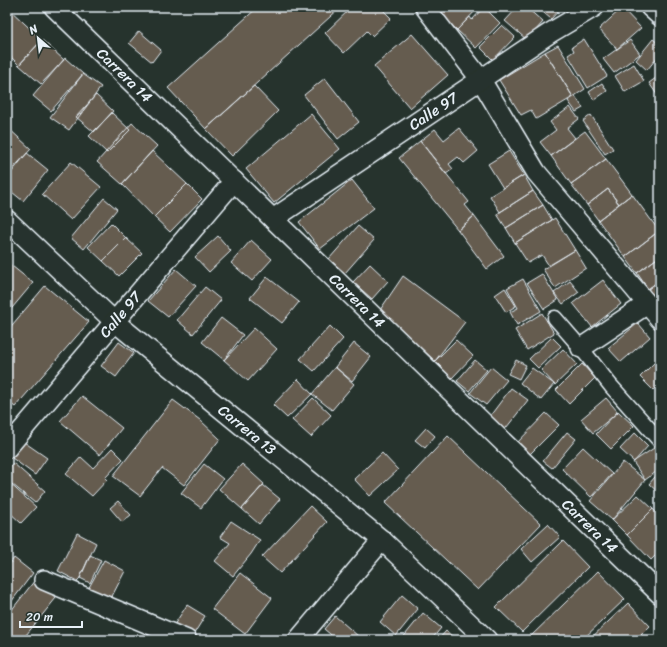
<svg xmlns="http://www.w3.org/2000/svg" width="667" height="647" font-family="Sriracha,sans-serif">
	<rect width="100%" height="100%" fill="#26332d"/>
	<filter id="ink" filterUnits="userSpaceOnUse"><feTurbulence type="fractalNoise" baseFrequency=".025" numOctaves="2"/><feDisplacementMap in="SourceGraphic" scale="8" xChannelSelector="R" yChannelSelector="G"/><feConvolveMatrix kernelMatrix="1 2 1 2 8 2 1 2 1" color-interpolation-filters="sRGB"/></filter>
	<g filter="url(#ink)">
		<path fill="#655b4f" stroke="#e8f1f8" d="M7 7 42 40 19 65 7 53Z
			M258 7H341L206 129 168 88Z
			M352 7H380L391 18 372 36 367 31 344 53 325 33Z
			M435 7H479L457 30 434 8Z
			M484 7 500 23 476 48 457 30 470 17 472 20Z
			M518 7H526L543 22 527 40 505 21Z
			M537 7H562L551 19Z
			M622 8 641 28 617 49 599 29Z
			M502 25 515 37 493 60 480 47Z
			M139 31 161 50 152 62 129 43Z
			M412 34 448 75 410 108 374 66Z
			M584 39 607 76 588 88 568 55 574 51 572 47Z
			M653 39 660 45V54L647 70 636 60Z
			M42 40 64 60 41 84 19 65Z
			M630 40 640 54 614 73 603 59Z
			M558 45 585 89 573 97 545 52Z
			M545 52 573 97 536 119 531 110 521 115 499 80Z
			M65 58 83 74 51 111 33 96Z
			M634 64 644 81 625 92 615 76Z
			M83 74 101 87 69 130 50 117Z
			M660 75V99L649 83Z
			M325 78 359 122 338 139 304 95Z
			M602 83 607 91 594 100 589 92Z
			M254 86 278 111 232 156 206 129Z
			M96 95 113 111 94 132 76 117Z
			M575 96 583 108 576 112 568 101Z
			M570 107 579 119 567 128 575 138 551 156 540 142 556 130 550 122Z
			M112 113 130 130 107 153 89 136Z
			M311 114 340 149 274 203 246 169Z
			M591 115 613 149 605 154 583 121Z
			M132 123 157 146 122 184 97 162Z
			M7 127 31 149 7 175Z
			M459 128 478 151 464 163 458 157 449 164 453 169 446 174 420 141 435 129 444 140Z
			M585 131 606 159 571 184 551 156Z
			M420 141 469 202 465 205 474 216 458 230 399 158Z
			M152 151 187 184 154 217 122 184Z
			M509 151 524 175 503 188 488 164Z
			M27 153 48 170 23 201 7 188V178Z
			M606 159 632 194 619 204 608 189 587 205 571 184Z
			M71 162 101 187 71 220 42 194Z
			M524 175 533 191 500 212 490 196Z
			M352 180 374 208 320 249 299 222Z
			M187 184 202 199 170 232 154 217Z
			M608 189 619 204 598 220 587 205Z
			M533 191 543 205 506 228 497 214Z
			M632 194 659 231 625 257 598 220Z
			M104 198 117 209 84 249 71 238Z
			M543 205 552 220 515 243 506 228Z
			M474 216 504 256 487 269 458 230Z
			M555 218 575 250 549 266 542 255 528 263 515 243Z
			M111 223 126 238 103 261 88 247Z
			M358 226 374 240 345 273 329 259Z
			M659 231 660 256 637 273 625 257Z
			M218 236 231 251 209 272 195 257Z
			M126 238 142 253 119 276 103 261Z
			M251 240 272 259 252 281 231 263Z
			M575 250 586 268 555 288 543 269Z
			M660 256V280L648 289 637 273Z
			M7 262 33 283 7 314Z
			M370 264 388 281 372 299 353 282Z
			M176 269 196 286 168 317 148 301Z
			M542 274 558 300 544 309 527 283Z
			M403 276 465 322 435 361 380 310Z
			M267 277 299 302 282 323 250 298Z
			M523 279 541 311 517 325 510 312 518 308 507 288Z
			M603 280 621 304 592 327 573 303Z
			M660 280V305L648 289Z
			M570 281 579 292 563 304 554 293Z
			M45 286 89 322 15 407 7 401V331Z
			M205 287 221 300 193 334 177 320Z
			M505 288 516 306 506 312 495 295Z
			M542 313 554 333 527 350 515 330Z
			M221 318 243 335 224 360 202 342Z
			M638 323 650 337 621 362 608 348Z
			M330 326 343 339 314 371 300 359Z
			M254 328 277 349 248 381 224 360Z
			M552 337 561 346 538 368 529 359Z
			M456 340 473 356 452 378 435 361Z
			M119 342 134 353 116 377 101 366Z
			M354 343 371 357 352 381 335 367Z
			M563 349 577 364 555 385 541 370Z
			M660 357V383L653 390 640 377Z
			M475 360 487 370 469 391 457 381Z
			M516 360 526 365 519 379 508 374Z
			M582 364 595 378 569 404 556 390Z
			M335 367 354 384 332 410 312 394Z
			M491 367 507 380 486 405 470 393Z
			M532 368 554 384 541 400 520 383Z
			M298 379 312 394 287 418 273 405Z
			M511 388 528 400 503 432 487 420Z
			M82 396 122 428 100 455 60 421Z
			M313 398 331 415 311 437 292 420Z
			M606 398 618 412 593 433 581 419Z
			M173 400 200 420 220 439 184 485 162 468 140 496 113 476Z
			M618 411 634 426 611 449 596 434Z
			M546 413 559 425 527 457 515 445Z
			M426 428 435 436 425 448 415 440Z
			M567 432 576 439 552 468 543 461Z
			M635 433 648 446 634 462 620 449Z
			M448 436 541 524 478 590 385 503Z
			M24 442 47 458 35 475 12 458Z
			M583 447 612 474 591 497 562 469Z
			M112 448 123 459 105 478 107 480 92 496 66 474 81 457 93 468Z
			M654 448 660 458V469L645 480 633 462Z
			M382 453 398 470 370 496 354 479Z
			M623 462 645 480 612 520 590 501Z
			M13 463 45 491 35 503 7 480V470Z
			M204 464 223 479 201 508 181 493Z
			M242 464 264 484 242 509 219 489Z
			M660 471V494L649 484Z
			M7 481 36 507 21 523 7 510Z
			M263 485 280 499 259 524 242 509Z
			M638 495 653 509 627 535 612 520Z
			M118 501 131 515 122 522 110 508Z
			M310 506 327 522 280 573 262 557Z
			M653 509 660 517V551L651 560 627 535Z
			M231 521 260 540 251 554 233 576 215 561 230 543 220 537Z
			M548 524 560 537 532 562 521 549Z
			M77 533 96 543 80 578 77 581 58 571Z
			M563 541 588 567 522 632 496 607Z
			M90 555 101 560 90 583 80 578Z
			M14 558 33 573 8 606 7 568Z
			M104 560 125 571 108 604 87 591Z
			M598 571 625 599 582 640H533L530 637Z
			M240 573 272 598 245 634 212 609Z
			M35 580 56 598 22 640H7V616Z
			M402 595 418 609 396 636 380 622Z
			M628 603 650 626 636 640H589Z
			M187 605 205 616 190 640 172 628Z
			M423 613 441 628 431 640H401Z
			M335 616 358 636 355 640H337L324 629Z
			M446 631 457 640H438Z"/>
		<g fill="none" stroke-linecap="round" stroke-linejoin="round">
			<g stroke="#e8f1f8" stroke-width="17">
				<path id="pedestrian" d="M555 318 581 348 611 386 660 441"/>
			</g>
			<g stroke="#e8f1f8" stroke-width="22">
				<g id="minor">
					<path id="s1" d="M54 7 660 594"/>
					<path d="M425 7 481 80 536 172 660 319"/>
					<path d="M650 7 660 16"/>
					<path id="s2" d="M273 219 550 33 594 7"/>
					<path id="s3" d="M7 220 115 322 382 540 487 640"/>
					<path d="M581 348 647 304"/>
					<path id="s4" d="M7 448 234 181"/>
					<path d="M44 580 187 640"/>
					<path d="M298 640 382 540"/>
				</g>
			</g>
			<use href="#pedestrian" stroke="#26332d" stroke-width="14"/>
			<use href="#minor" stroke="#26332d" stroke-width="19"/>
		</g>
	</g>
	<g text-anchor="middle" stroke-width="3.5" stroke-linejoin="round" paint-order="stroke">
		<g font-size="15" fill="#e8f1f8" stroke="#26332d">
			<text dy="5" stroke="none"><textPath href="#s1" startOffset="98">Carrera 14</textPath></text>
			<text dy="5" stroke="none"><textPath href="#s2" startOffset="193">Calle 97</textPath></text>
			<text dy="5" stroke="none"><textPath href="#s1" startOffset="422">Carrera 14</textPath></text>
			<text dy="5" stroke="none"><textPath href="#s4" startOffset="175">Calle 97</textPath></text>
			<text dy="5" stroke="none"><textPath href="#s3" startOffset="319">Carrera 13</textPath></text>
			<text dy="5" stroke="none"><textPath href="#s1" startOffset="746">Carrera 14</textPath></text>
		</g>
	</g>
	<rect width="667" height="647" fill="none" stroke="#26332d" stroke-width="24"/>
	<rect x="12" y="12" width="643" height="623" fill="none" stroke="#e8f1f8" stroke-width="1.5" filter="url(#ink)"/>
	<g transform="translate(38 38) rotate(332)" stroke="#26332d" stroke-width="3" paint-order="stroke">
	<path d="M0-3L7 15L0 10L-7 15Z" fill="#e8f1f8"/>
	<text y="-6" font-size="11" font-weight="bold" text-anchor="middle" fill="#e8f1f8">N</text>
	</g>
	<path d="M20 621v6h62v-6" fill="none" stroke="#e8f1f8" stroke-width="2"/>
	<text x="26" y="621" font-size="12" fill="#e8f1f8" stroke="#26332d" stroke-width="3" paint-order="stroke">20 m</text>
</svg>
